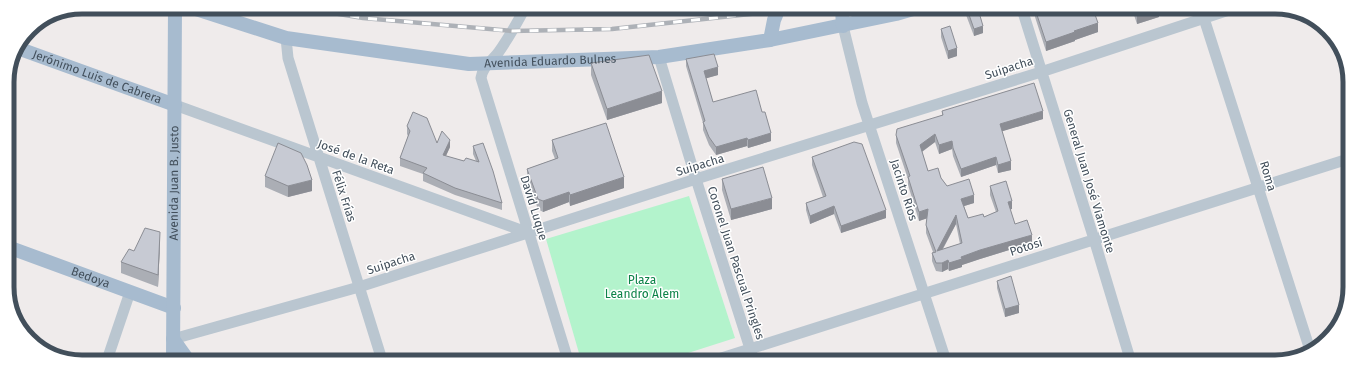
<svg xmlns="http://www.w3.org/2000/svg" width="1357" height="369" font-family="'Fira Sans',sans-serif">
	<rect width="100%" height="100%" fill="#efebeb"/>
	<path fill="#b3f3cc" d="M689 196 735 338 663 361 581 360 546 239Z"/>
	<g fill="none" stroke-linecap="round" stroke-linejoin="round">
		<path stroke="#bac6d0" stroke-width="11" d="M525 8C517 23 508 39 498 53 491 62 483 66 481 78L568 360
			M1022 9 1094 239 1131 362
			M1201 9 1310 350
			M843 26 862 103 946 361
			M286 38 288 58 382 360
			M659 57 696 179 754 361
			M175 105 529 233
			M173 339 359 287 696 179 1041 72 1232 9
			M107 360 130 292
			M712 361 1348 159"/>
		<g stroke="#a7bbcf" stroke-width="14">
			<path id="s1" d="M190 7 286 38 469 64 659 57 770 40 896 14 913 9"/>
			<path d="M842 9 843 26"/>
			<path d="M770 40 774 20 779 8"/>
			<path id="s2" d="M20 49 175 105"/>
			<path id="s3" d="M8 247 174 308"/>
			<path d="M173 339 188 360"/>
			<path id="s4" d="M173 360 175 7"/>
		</g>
		<g stroke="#adb1b7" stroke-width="4.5">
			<path id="rail" d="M297 7 363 18 512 31 612 29 777 11 793 8"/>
		</g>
		<use href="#rail" stroke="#fff" stroke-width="3" stroke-dasharray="9" stroke-linecap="butt"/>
	</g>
	<path fill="#abaeb5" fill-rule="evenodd" d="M966 9H978L983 33 974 36 966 15Z
		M1035 9H1093L1098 32 1075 40V41L1046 51 1035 17Z
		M1132 9H1159V17L1137 24Z
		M941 29 957 56 948 59 941 37Z
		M686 59 718 75 706 78 713 102 762 112 771 141 748 148 747 146 716 155 709 145 703 130V123L686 66Z
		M591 63 662 103 607 120 591 75Z
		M942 111 1043 119 1002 131 1011 170 998 173 996 165 961 177 953 156 952 149 939 154 935 142 922 152 928 171 941 178 947 186 974 203 964 206 968 218 984 217 996 212 990 195V186L1012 209H1010L1015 224 1032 243 980 259 962 265V267L949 271 948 269 942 272 936 271 932 261V253L933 252 926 233V225L927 218 919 221 908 185V179L896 143V135L942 115ZM956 224 960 244 943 249Z
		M407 126 437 143 450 147 446 156 464 161H476L473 154V146L502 203V210L455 195 423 181V174L400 166V158L408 136 407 134Z
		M552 140 624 188 570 206 569 202 543 212 538 209 527 180V169L555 159 552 151Z
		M812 157 886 218 841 233 834 214 810 224 806 210V203L823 197 812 165Z
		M265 176 312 191 288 197 265 187Z
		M722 179 772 209 731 220 722 190Z
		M160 243 158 287 121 273V262L134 251Z
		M997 281 1019 313 1005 317 997 288Z"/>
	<path fill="#8b8d94" d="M1158 9H1159V17L1137 24V16Z
		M1098 23V32L1075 40V41L1046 51V42L1074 31Z
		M983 26V33L974 36V29Z
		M957 48V56L948 59V51Z
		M718 67V75L704 79V71Z
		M662 91V103L607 120V109Z
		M1043 111V119L1000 132V124Z
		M771 133V141L748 148V140Z
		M935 134V142L920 153V145Z
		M747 138V146L716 155V147Z
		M450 140V147L443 162V155Z
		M952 141V149L939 154V145Z
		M996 157V165L961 177V169Z
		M1011 161V170L998 173V165Z
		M624 177V188L570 206V195Z
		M312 180V191L288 197V186Z
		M569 192V202L543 212V201Z
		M974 195V203L961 207V199Z
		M772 198V209L731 220V209Z
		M1012 201V209L1008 210V202Z
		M834 206V214L810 224V216Z
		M928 209V218L919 221V212Z
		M886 210V218L841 233V226Z
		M956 215V224L937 259V251Z
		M160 232V243L158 287V275Z
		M1032 235V243L980 259 962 265V267L949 271V263L961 257 980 250Z
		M948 260V269L942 272V263Z
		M1019 305V313L1005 317V309Z"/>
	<path fill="#c7cad3" stroke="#8b8d94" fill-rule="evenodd" d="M967 9H978L983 26 974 29Z
		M1035 9H1093L1098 23 1074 31 1075 32 1046 42Z
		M1135 9H1158L1137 16Z
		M950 26 957 48 948 51 941 29Z
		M714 54 718 67 704 71 713 102 756 90 762 112H765L771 133 748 140 747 138 716 147 709 137 703 122 705 121 686 59Z
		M649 55 662 91 607 109 591 63Z
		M1034 83 1043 111 1000 124 1011 161 998 165 996 157 961 169 953 148 952 141 939 145 935 134 920 145 928 171 938 168 941 178 947 186 969 179 974 195 961 199 968 218 983 214 984 217 998 211 990 186 1006 181 1012 201 1008 202 1015 224 1027 220 1032 235 980 250 961 257 962 259 949 263 948 260 942 263H936L932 253 936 252 926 225 928 209 919 212 908 177 910 176 896 135 897 129 943 115 942 111ZM956 215 962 243 937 251Z
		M413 112 427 118 437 143 442 131 450 140 443 155 464 161 466 158 479 162 473 146 483 143 493 171 502 203 455 188 423 173 427 168 400 158 410 131 407 126Z
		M606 123 624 177 570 195 569 192 543 201 538 199 527 169 558 158 552 140Z
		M854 142 862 144 886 210 841 226 834 206 810 216 806 203 826 196 812 157Z
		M278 143 301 153 307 165 312 180 288 186 265 176Z
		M763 167 772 198 731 209 722 179Z
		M145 228 160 232 158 275 121 262 129 249 134 251Z
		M1011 276 1019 305 1005 309 997 281Z"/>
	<g text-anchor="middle" stroke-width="3" stroke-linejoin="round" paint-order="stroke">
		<g font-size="12" fill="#424f5b" stroke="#fff">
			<text dy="4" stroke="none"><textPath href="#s1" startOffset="367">Avenida Eduardo Bulnes</textPath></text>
			<text transform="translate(1009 68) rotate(-18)" y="4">Suipacha</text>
			<text dy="4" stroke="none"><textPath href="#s2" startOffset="82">Jerónimo Luis de Cabrera</textPath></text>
			<text transform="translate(356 157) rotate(20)" y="4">José de la Reta</text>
			<text transform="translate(700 165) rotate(-17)" y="4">Suipacha</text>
			<text transform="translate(1268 176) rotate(73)" y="4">Roma</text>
			<text transform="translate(1089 181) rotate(73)" y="4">General Juan José Viamonte</text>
			<text dy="4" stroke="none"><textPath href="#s4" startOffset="177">Avenida Juan B. Justo</textPath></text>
			<text transform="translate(904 190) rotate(72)" y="4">Jacinto Ríos</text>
			<text transform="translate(344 196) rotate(72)" y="4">Félix Frías</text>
			<text transform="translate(534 208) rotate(73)" y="4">David Luque</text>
			<text transform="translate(1026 247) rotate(-18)" y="4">Potosí</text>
			<text transform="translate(391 263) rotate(-18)" y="4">Suipacha</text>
			<text transform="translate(736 263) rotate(72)" y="4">Coronel Juan Pascual Pringles</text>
			<text dy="4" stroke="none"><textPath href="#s3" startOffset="88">Bedoya</textPath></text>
		</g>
		<g font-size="12" fill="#0c8348" stroke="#fff">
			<text x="642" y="284">Plaza<tspan x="642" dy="14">Leandro Alem</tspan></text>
		</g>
	</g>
	<path d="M0 0H1357V369H0ZM82 14H1275A68 68 0 0 1 1343 82V287A68 68 0 0 1 1275 355H82A68 68 0 0 1 14 287V82A68 68 0 0 1 82 14Z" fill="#fff" fill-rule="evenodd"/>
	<path fill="none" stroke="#424f5b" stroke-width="5" d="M82 14H1275A68 68 0 0 1 1343 82V287A68 68 0 0 1 1275 355H82A68 68 0 0 1 14 287V82A68 68 0 0 1 82 14Z"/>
</svg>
